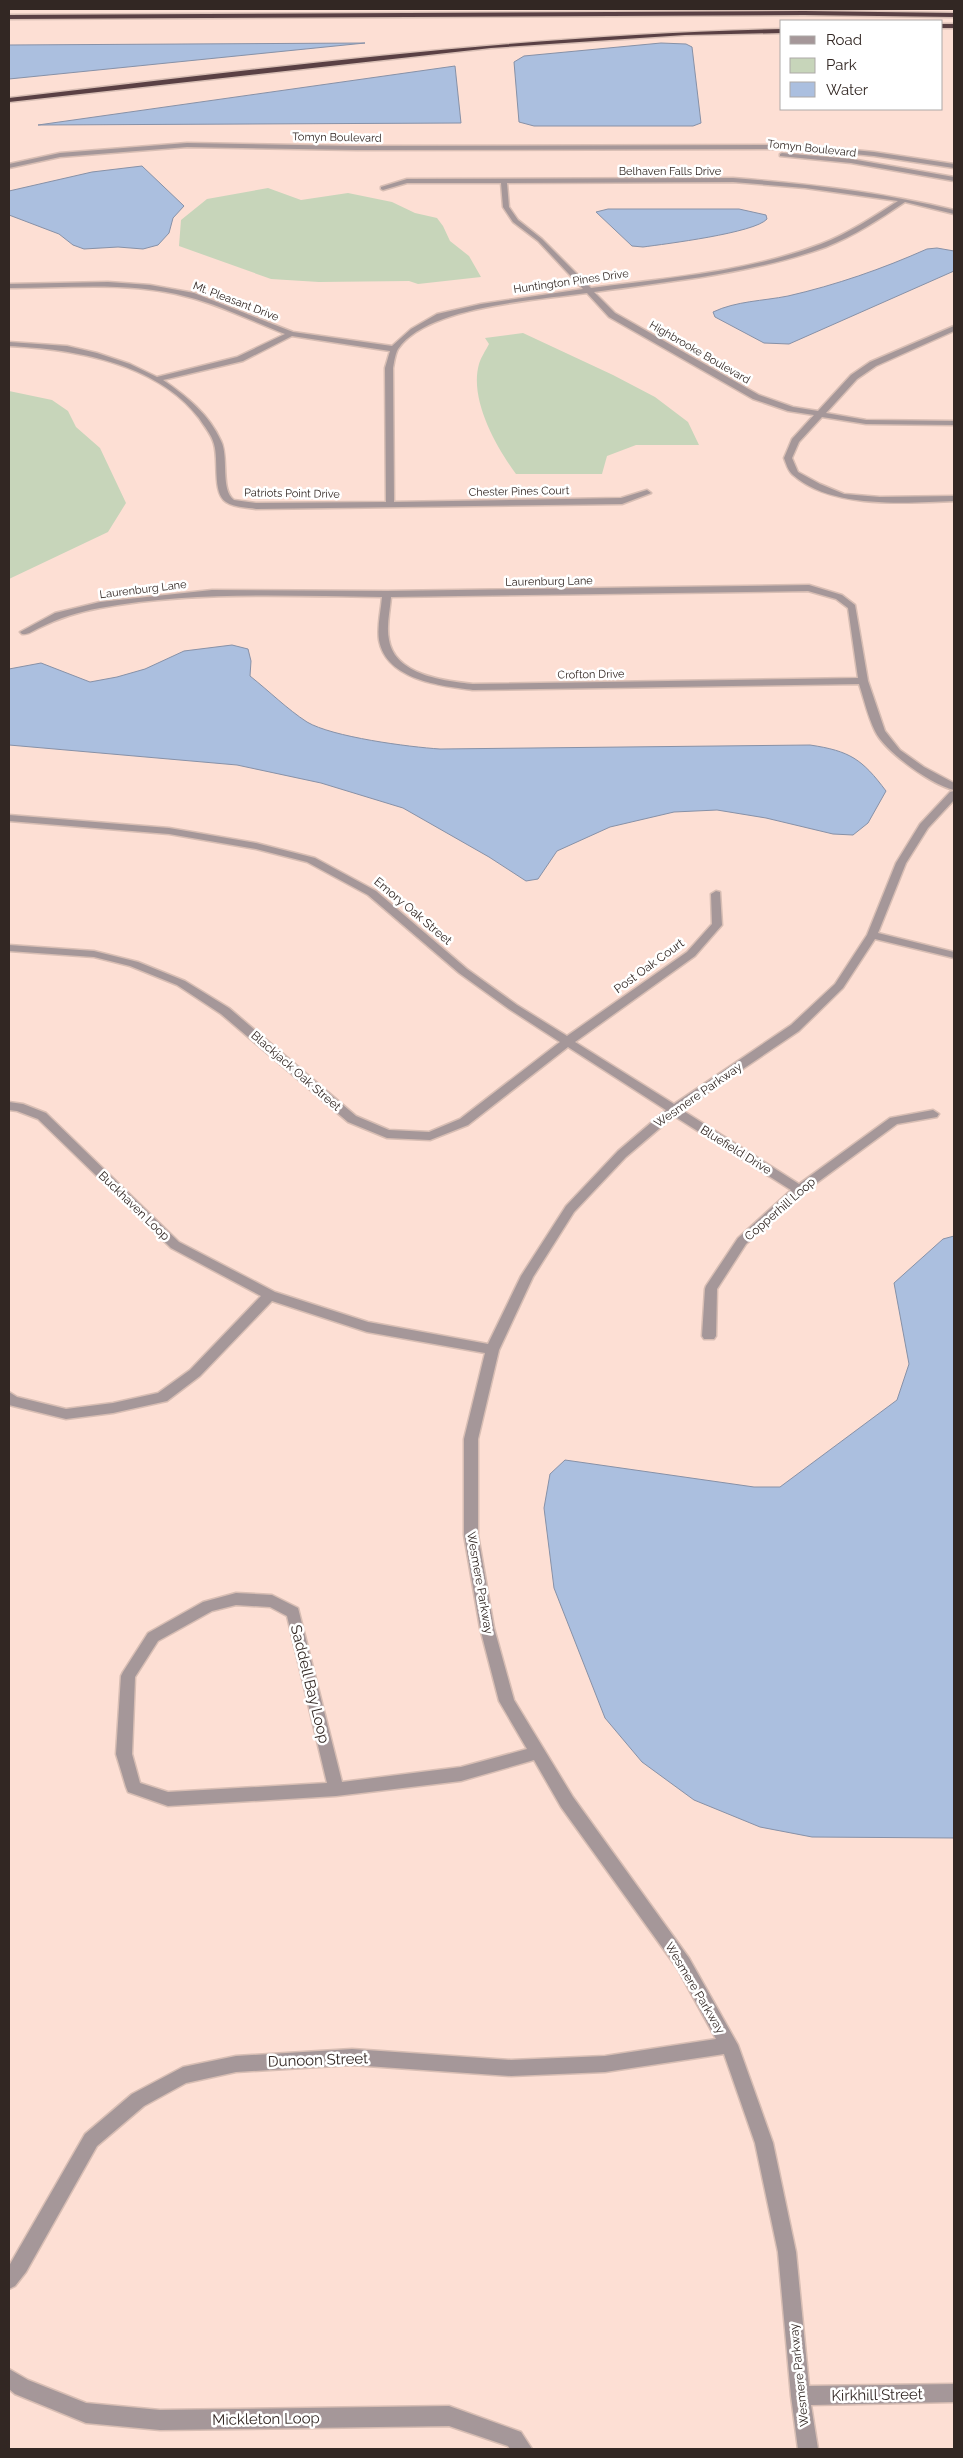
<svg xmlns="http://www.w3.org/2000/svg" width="963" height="2458" font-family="Raleway,sans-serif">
	<rect width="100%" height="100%" fill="#fddfd4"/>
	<path fill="#c7d5ba" d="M268 188 301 200 348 193 392 202 415 213 437 218 443 226 450 241 469 256 481 277 418 284 409 281 319 282 271 279 179 246 181 220 207 199Z
		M523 333 613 375 655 397 688 422 699 445H636L607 456 602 474H516C496 447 469 399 479 364 481 357 486 350 489 344L485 338Z
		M9 391 52 400 68 411 76 427 100 448 126 503 108 532 9 579Z"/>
	<path fill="#abbfdf" stroke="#8791a7" d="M365 43 9 79V45Z
		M661 43 686 44 692 47 701 123 693 126H534L519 122 514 62 524 56Z
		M455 66 461 123 38 125Z
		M142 166 184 206 173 218 169 233 158 245 143 249 118 247 84 249 73 245 59 234 9 215V191L92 172Z
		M608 209H739L766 215 767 219C755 233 665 244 643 247L632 246 596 212Z
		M937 248 954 251V271L789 344 764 343 715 317 713 312C736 301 763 301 788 296 836 285 882 269 927 249Z
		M232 645 248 649 251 661 250 676C269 691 287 709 307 722 332 737 409 747 440 749L810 745C850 751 862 759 886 791L868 823 853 835 833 834 766 818 717 810 674 812 610 827 557 851 538 879 526 881 489 857 403 808 321 783 237 765 9 745V669L41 663 90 682 117 677 145 669 184 651Z
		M954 1236V1838L812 1837 760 1827 694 1800 642 1762 605 1718 554 1588 544 1508 550 1474 565 1460 754 1487H780L897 1400 909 1364 894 1283 943 1239Z"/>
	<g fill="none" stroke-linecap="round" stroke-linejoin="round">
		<g stroke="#d8beb4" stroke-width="3">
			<path id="minor" d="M733 178C808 184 881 192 954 210V214L905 202C880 219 854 236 826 247 751 274 672 281 594 292L615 313 759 395 793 407 818 411 851 375 870 362 954 326V331L876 366 857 379 826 413 866 420 954 421V425L866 424 822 417 799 442 792 458 798 472 820 484 844 494 880 497 954 496V501C906 503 831 509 793 475 788 471 786 463 784 458L792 439 814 415 788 411 753 399 609 317 587 293C538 300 427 306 398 349 395 354 394 363 393 368L394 502 621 498 647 490 651 493 622 504 256 509C247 507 235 508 226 502 212 493 219 460 214 444 212 435 204 426 199 418 157 363 73 349 9 346V342L67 346 97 353 130 364 157 377 237 357 285 334C254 322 220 305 188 297 130 281 68 288 9 288V284L108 282 150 285 194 293 293 332 392 346 411 329 437 314 481 304 583 289 538 241 513 222 503 207 501 183H407L383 190 381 189V187L407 179ZM733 182 805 188 898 201C873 217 849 233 821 244 748 272 667 278 591 288L542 239 518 220 509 207 507 183ZM292 336 390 351 385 368 386 502 256 503 234 500C220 490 229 456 221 441 209 414 186 396 163 380L243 361Z
				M809 585 842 595 855 605 868 681 885 731 900 750 924 767 954 783V790C932 785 885 752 875 731 868 717 864 699 859 684L473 690C441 686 386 680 379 640 377 626 381 611 382 597 288 596 193 591 100 608 78 612 59 618 39 628 33 631 28 635 22 634L20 632 55 613 100 602 212 590 387 591ZM808 591 836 599 848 608 858 678 473 684C444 681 395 675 389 640 386 626 390 611 391 597Z
				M954 791V800L928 828 906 863 878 933 954 952V958L875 939 843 988 799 1031 682 1110 799 1184 890 1118 933 1110 939 1114 937 1117 897 1124 803 1193 746 1244 717 1289 716 1336 714 1339H704L702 1336 705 1289 706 1286 738 1238 791 1190 674 1116 626 1157 574 1212 533 1277 499 1350 478 1439V1535L494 1628 514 1700 573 1797 689 1958 738 2045 773 2143 796 2252 809 2386 954 2384V2402L811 2405 818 2449H798L791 2396 778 2252 755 2143 724 2054 605 2072 511 2076 352 2065 236 2072 186 2083 144 2106 97 2146 26 2272 15 2286 9 2289V2266L85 2134 132 2094 183 2067 236 2056 352 2049 511 2060 605 2056 716 2039 677 1968 561 1807 534 1760 461 1781 336 1796 168 1806 128 1792 126 1787 116 1754 121 1676 123 1672 148 1633 203 1602 236 1593 272 1595 298 1608 342 1782 461 1767 527 1749 499 1701 480 1628 464 1535V1439L485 1353 367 1332 272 1301 200 1376 167 1401 113 1413 66 1419 9 1405V1392L17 1397 66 1409 113 1403 158 1393 190 1370 261 1296 171 1248 38 1119 17 1111 9 1110V1102L23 1104 46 1113 179 1242 275 1292 368 1322 488 1344 521 1276 566 1206 618 1151 666 1110 568 1047 468 1125 430 1140 387 1138 348 1122 221 1014 177 985 130 966 94 957 9 951V945L94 951 138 962 185 981 229 1008 356 1116 389 1130 429 1132 460 1119 560 1042 509 1009 459 973 368 895 307 862 256 849 169 834 9 821V815L169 828 256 843 315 858 376 891 467 969 517 1005 567 1036 687 952 712 924 711 894 716 891 720 892 722 925 695 956 575 1042 674 1104 791 1025 835 984 867 935 896 863 920 824 950 792ZM236 1605 270 1607 287 1616 327 1783 168 1792 140 1783 132 1754 135 1677 158 1641 212 1611Z
				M9 2369 28 2380 86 2403 160 2410 449 2406 521 2432 532 2449H510L508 2446 449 2426 160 2430 86 2423 15 2394 9 2389Z"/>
		</g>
		<g stroke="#d8beb4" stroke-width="3">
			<path id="tertiary" d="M187 143 357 146 804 145 874 152 954 164V168L874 156 804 149 357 150 187 147 60 157 9 168V164L60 153Z
				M782 153 851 159 954 177V181L851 163 780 156V154Z"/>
		</g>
		<g stroke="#d8beb4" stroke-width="3">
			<path id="motorway" d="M804 11 954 13V17L804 15 9 19V15Z
				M942 24H954V28H942Z
				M782 29V33L685 35 491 48 9 102V98C266 68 522 35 782 29Z"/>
		</g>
		<use href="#minor" fill="#a59799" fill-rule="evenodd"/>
		<use href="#tertiary" fill="#a59799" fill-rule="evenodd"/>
		<use href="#motorway" fill="#5a4044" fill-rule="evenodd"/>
	</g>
	<g text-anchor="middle" stroke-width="5" stroke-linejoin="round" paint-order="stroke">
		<g font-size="11" fill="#322723" stroke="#fff">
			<text transform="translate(337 137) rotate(1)" y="4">Tomyn Boulevard</text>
			<text transform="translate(812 148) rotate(6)" y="4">Tomyn Boulevard</text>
			<text x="670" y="175">Belhaven Falls Drive</text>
			<text transform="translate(571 281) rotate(-8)" y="4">Huntington Pines Drive</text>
			<text transform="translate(236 301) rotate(21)" y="4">Mt. Pleasant Drive</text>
			<text transform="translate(700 352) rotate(30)" y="4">Highbrooke Boulevard</text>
			<text transform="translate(519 491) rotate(-1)" y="4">Chester Pines Court</text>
			<text transform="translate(292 493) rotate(1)" y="4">Patriots Point Drive</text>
			<text transform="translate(549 581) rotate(-1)" y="4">Laurenburg Lane</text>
			<text transform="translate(143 589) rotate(-7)" y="4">Laurenburg Lane</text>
			<text transform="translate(591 674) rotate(-1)" y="4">Crofton Drive</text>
		</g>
		<g font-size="12" fill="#322723" stroke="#fff">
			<text transform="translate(413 911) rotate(40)" y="4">Emory Oak Street</text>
			<text transform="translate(649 966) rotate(-36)" y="4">Post Oak Court</text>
			<text transform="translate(296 1071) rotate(41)" y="4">Blackjack Oak Street</text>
			<text transform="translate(698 1095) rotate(-35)" y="4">Wesmere Parkway</text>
			<text transform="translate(736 1150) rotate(32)" y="4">Bluefield Drive</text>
			<text transform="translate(134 1206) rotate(44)" y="4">Buckhaven Loop</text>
			<text transform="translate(780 1209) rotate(-41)" y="4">Copperhill Loop</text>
			<text transform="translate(480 1583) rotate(80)" y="4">Wesmere Parkway</text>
			<text transform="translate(695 1988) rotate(59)" y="4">Wesmere Parkway</text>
			<text transform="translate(799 2375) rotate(-96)" y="4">Wesmere Parkway</text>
		</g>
		<g font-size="15" fill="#322723" stroke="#fff">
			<text transform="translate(310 1684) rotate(76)" y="5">Saddell Bay Loop</text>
			<text transform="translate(318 2060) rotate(-2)" y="5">Dunoon Street</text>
			<text transform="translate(877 2395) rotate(-1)" y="5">Kirkhill Street</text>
			<text transform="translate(266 2419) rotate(-1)" y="5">Mickleton Loop</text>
		</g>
	</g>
	<rect width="963" height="2458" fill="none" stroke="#322723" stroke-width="20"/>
	<rect x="780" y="20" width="162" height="90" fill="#ffffff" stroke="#ada9a7"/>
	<rect x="790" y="36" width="25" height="8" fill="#a59799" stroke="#ada9a7"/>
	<text x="826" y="45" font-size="15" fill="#322723">Road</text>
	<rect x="790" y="58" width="25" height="15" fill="#c7d5ba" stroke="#ada9a7"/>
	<text x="826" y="70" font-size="15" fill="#322723">Park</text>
	<rect x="790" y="82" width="25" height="15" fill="#abbfdf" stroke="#ada9a7"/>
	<text x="826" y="95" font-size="15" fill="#322723">Water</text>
</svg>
